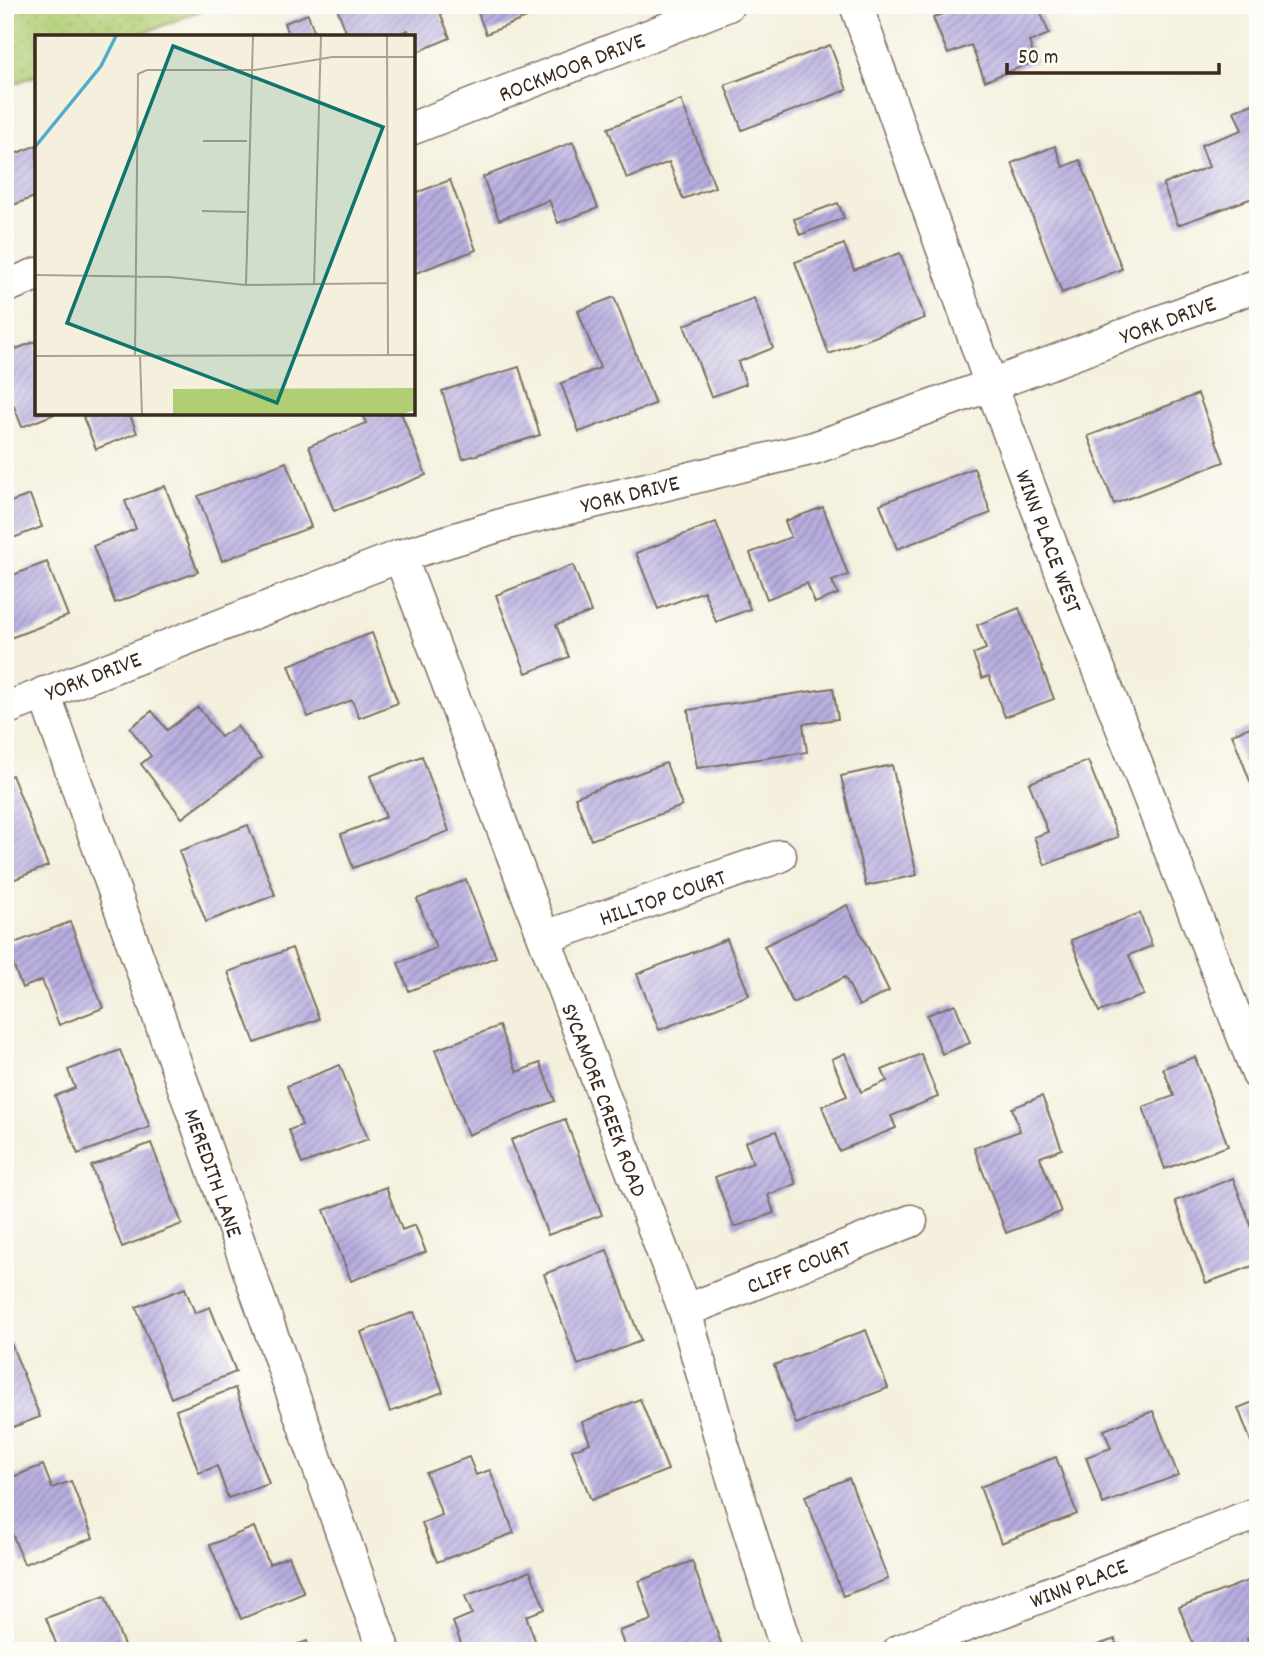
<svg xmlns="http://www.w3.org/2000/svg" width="1263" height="1656" font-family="Dekko,sans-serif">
	<defs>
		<pattern id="grass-dots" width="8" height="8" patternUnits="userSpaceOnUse" patternTransform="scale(1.75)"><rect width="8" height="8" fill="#b1ce75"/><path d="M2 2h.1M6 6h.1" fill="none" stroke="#99b165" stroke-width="1.8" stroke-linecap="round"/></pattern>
		<pattern id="building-hatch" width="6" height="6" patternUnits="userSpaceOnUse" patternTransform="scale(1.75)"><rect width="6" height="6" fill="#b7ade0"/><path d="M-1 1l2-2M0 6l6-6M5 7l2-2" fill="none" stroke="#968db5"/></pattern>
	</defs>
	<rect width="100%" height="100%" fill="#fdfcf7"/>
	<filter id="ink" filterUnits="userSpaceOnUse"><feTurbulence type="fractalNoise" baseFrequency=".0143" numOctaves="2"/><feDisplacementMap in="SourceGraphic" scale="14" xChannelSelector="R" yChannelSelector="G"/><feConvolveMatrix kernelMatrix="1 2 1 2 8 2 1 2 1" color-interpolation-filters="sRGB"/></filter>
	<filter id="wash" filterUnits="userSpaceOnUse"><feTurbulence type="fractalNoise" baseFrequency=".00686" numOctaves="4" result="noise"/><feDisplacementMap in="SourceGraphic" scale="28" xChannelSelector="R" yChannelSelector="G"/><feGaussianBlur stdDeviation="1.57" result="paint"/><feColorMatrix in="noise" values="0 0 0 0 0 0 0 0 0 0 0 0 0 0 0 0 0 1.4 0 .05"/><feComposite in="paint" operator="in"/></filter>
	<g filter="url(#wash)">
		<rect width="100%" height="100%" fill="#f4f0dd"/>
		<path fill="url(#grass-dots)" stroke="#767c4a" stroke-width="2" d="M5 5H215L134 37H37V75L5 87Z"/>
		<g id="blocks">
			<path fill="url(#building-hatch)" d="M336 5H437L450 38 417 52 408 30 390 37H348Z
				M475 5H559L486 34Z
				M966 5H1038L1049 34 1029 42 1036 61 985 81 971 45 948 54 933 18Z
				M308 14 316 37H289L284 23Z
				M830 45 847 90 742 130 725 85Z
				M681 100 715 187 683 199 669 162 627 179 608 128Z
				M1258 102V196L1178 225 1163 184 1209 167 1201 145 1242 130 1234 111Z
				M573 142 598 208 558 223 549 200 499 220 483 177Z
				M37 145V196L5 208V158Z
				M1055 146 1063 167 1080 160 1122 269 1062 293 1012 163Z
				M450 180 476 250 413 274V194Z
				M838 203 844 218 800 235 794 219Z
				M844 244 854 270 900 253 925 318 829 354 795 262Z
				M614 297 655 404 579 432 561 383 600 368 578 311Z
				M754 298 773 348 738 362 746 384 711 397 684 325Z
				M37 341V413H57L22 427 5 383V353Z
				M519 367 540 435 463 459 442 391Z
				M1198 394 1224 462 1114 504 1088 436Z
				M94 413H129L137 433 96 449 83 417Z
				M362 413H401L426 475 334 511 309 446 366 423Z
				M286 462 311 527 222 561 198 496Z
				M974 468 991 513 897 549 880 504Z
				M165 486 198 572 115 603 93 546 136 529 125 501Z
				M30 495 42 527 5 541V504Z
				M823 507 848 575 832 581 838 594 815 603 807 583 767 599 750 553 791 537 785 521Z
				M716 522 750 609 716 622 704 591 658 609 636 553Z
				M47 562 68 616 5 640V578Z
				M573 565 591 612 556 625 569 657 526 673 496 595Z
				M1019 608 1054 699 1005 717 989 676 982 678 973 654 986 649 977 625Z
				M372 633 398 703 359 718 352 700 308 717 289 665Z
				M833 688 838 719 803 724 807 752 697 768 688 710Z
				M198 707 221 737 237 726 261 758 182 818 141 764 151 756 130 728 152 711 167 730Z
				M1258 724V802L1232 734Z
				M422 756 449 831 353 868 341 834 386 817 370 776Z
				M1088 761 1118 837 1045 865 1034 837 1048 832 1029 783Z
				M666 763 682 806 591 840 575 797Z
				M892 765 917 875 866 886 841 776Z
				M12 775 48 866 5 883V778Z
				M248 825 275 895 206 922 179 851Z
				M466 880 496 957 409 991 398 963 436 948 417 899Z
				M847 905 889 991 859 1006 845 977 793 1003 764 946Z
				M1140 913 1152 946 1129 955 1144 995 1099 1012 1071 940Z
				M70 922 103 1008 59 1025 42 980 22 988 6 946Z
				M727 939 749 995 659 1030 637 974Z
				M292 948 319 1019 255 1043 228 972Z
				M955 1004 970 1043 942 1054 927 1015Z
				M499 1026 517 1072 540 1063 555 1101 468 1135 435 1050Z
				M120 1050 150 1127 78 1154 55 1096 75 1088 68 1070Z
				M845 1053 861 1092 887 1081 882 1070 921 1054 938 1097 891 1116 896 1128 839 1151 822 1106 847 1096 832 1059Z
				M1195 1057 1228 1146 1165 1169 1143 1107 1174 1096 1163 1068Z
				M340 1065 368 1139 302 1164 289 1130 302 1125 287 1086Z
				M1042 1096 1062 1149 1040 1157 1061 1212 1006 1233 974 1148 1020 1131 1012 1108Z
				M565 1119 602 1215 548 1235 511 1140Z
				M776 1131 796 1184 768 1195 774 1213 734 1227 715 1177 753 1163 745 1142Z
				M151 1143 182 1224 122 1247 91 1166Z
				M1233 1178 1258 1244V1264L1206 1283 1175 1201Z
				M386 1187 402 1230 415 1225 426 1252 351 1281 324 1210Z
				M607 1250 641 1341 578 1365 544 1274Z
				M185 1288 195 1313 210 1307 236 1372 171 1398 136 1307Z
				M414 1312 443 1392 390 1412 361 1332Z
				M866 1330 888 1388 796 1424 774 1365Z
				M11 1343 40 1417 5 1430V1345Z
				M235 1388 269 1484 228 1498 217 1466 199 1473 176 1410Z
				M640 1399 668 1470 591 1500 572 1450 590 1443 582 1422Z
				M1258 1400V1441L1252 1444 1238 1408Z
				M1153 1411 1178 1475 1103 1504 1086 1457 1111 1448 1104 1430Z
				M469 1457 476 1475 490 1470 514 1533 437 1562 422 1523 442 1515 426 1473Z
				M1056 1457 1077 1514 1001 1543 980 1487Z
				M43 1465 52 1488 71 1481 93 1538 24 1564 5 1515V1480Z
				M849 1478 888 1579 843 1596 805 1496Z
				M254 1527 269 1564 289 1556 304 1593 241 1619 210 1545Z
				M692 1561 723 1649 717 1651H620L625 1648 619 1631 652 1620 639 1581Z
				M530 1571 545 1609 526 1616 539 1651H464L453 1622 472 1614 465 1596Z
				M1258 1577V1635L1247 1639 1251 1651H1196L1179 1607Z
				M105 1596 126 1651H59L46 1618Z
				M1115 1639 1119 1651H1083V1650Z
				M307 1641 310 1651H281V1650Z"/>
		</g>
	</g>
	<g filter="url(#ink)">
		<use href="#blocks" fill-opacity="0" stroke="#7c6f61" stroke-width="2"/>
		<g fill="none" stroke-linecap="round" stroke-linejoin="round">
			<g stroke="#7c6f61" stroke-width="35">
				<g id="street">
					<path id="s1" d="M856 5 991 385 1073 603 1258 1074"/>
					<path id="s2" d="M413 128 728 5"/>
					<path d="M5 287 37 274"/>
					<path id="s3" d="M400 556 685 1311 721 1440 787 1651"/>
					<path id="s4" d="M44 693 384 1651"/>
					<path id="s5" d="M5 709 400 556 511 522 814 448 991 385 1258 285"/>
					<path id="s6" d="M545 937 780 856"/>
					<path id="s7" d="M685 1311 911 1221"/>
					<path id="s8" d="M899 1651 1258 1513"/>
				</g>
			</g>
			<use href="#street" stroke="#fff" stroke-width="32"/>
		</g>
	</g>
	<g text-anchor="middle" stroke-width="5" stroke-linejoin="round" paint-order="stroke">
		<g font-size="23" fill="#3b2a1e" stroke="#fdfcf7">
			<text dy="8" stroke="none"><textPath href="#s2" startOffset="170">ROCKMOOR DRIVE</textPath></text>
			<text dy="8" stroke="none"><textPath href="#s5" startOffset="1228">YORK DRIVE</textPath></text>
			<text dy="8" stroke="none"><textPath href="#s5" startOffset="662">YORK DRIVE</textPath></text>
			<text dy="8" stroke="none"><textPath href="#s1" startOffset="570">WINN PLACE WEST</textPath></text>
			<text dy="8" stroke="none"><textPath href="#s5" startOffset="94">YORK DRIVE</textPath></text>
			<text dy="8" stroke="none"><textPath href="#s6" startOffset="124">HILLTOP COURT</textPath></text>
			<text dy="8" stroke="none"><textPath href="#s3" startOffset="581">SYCAMORE CREEK ROAD</textPath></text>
			<text dy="8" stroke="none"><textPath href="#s4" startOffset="509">MEREDITH LANE</textPath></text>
			<text dy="8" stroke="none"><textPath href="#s7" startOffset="122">CLIFF COURT</textPath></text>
			<text dy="8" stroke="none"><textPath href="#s8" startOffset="192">WINN PLACE</textPath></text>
		</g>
	</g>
	<g transform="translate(35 35)">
		<rect width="380" height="380" fill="#f4f0dd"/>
		<path d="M380 353V375L367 379H138V354Z" fill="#b1ce75"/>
		<path fill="none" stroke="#51adcf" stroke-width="3.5" d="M0 112 66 31 81 1"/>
		<path fill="none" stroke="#aaa191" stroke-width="2" d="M352 1 353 320M168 106H212M167 176 211 177M0 240 135 242 211 250 353 248M211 250 218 1M279 250 286 1M0 321 380 320M100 321 103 39 112 35H220L297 22H380M105 321 107 379"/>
		<path fill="#0f766e" fill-opacity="0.15" stroke="#0f766e" stroke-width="3.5" d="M138 11 348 92 242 368 32 288Z"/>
		<rect width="380" height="380" fill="none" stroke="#3b2a1e" stroke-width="3.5"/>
	</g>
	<rect width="1263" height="1656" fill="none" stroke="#fdfcf7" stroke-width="28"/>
	<path d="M1007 63v10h212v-10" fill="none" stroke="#3b2a1e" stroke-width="3.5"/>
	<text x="1018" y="63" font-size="21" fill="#3b2a1e" stroke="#fdfcf7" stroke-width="5" paint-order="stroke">50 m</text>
</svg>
